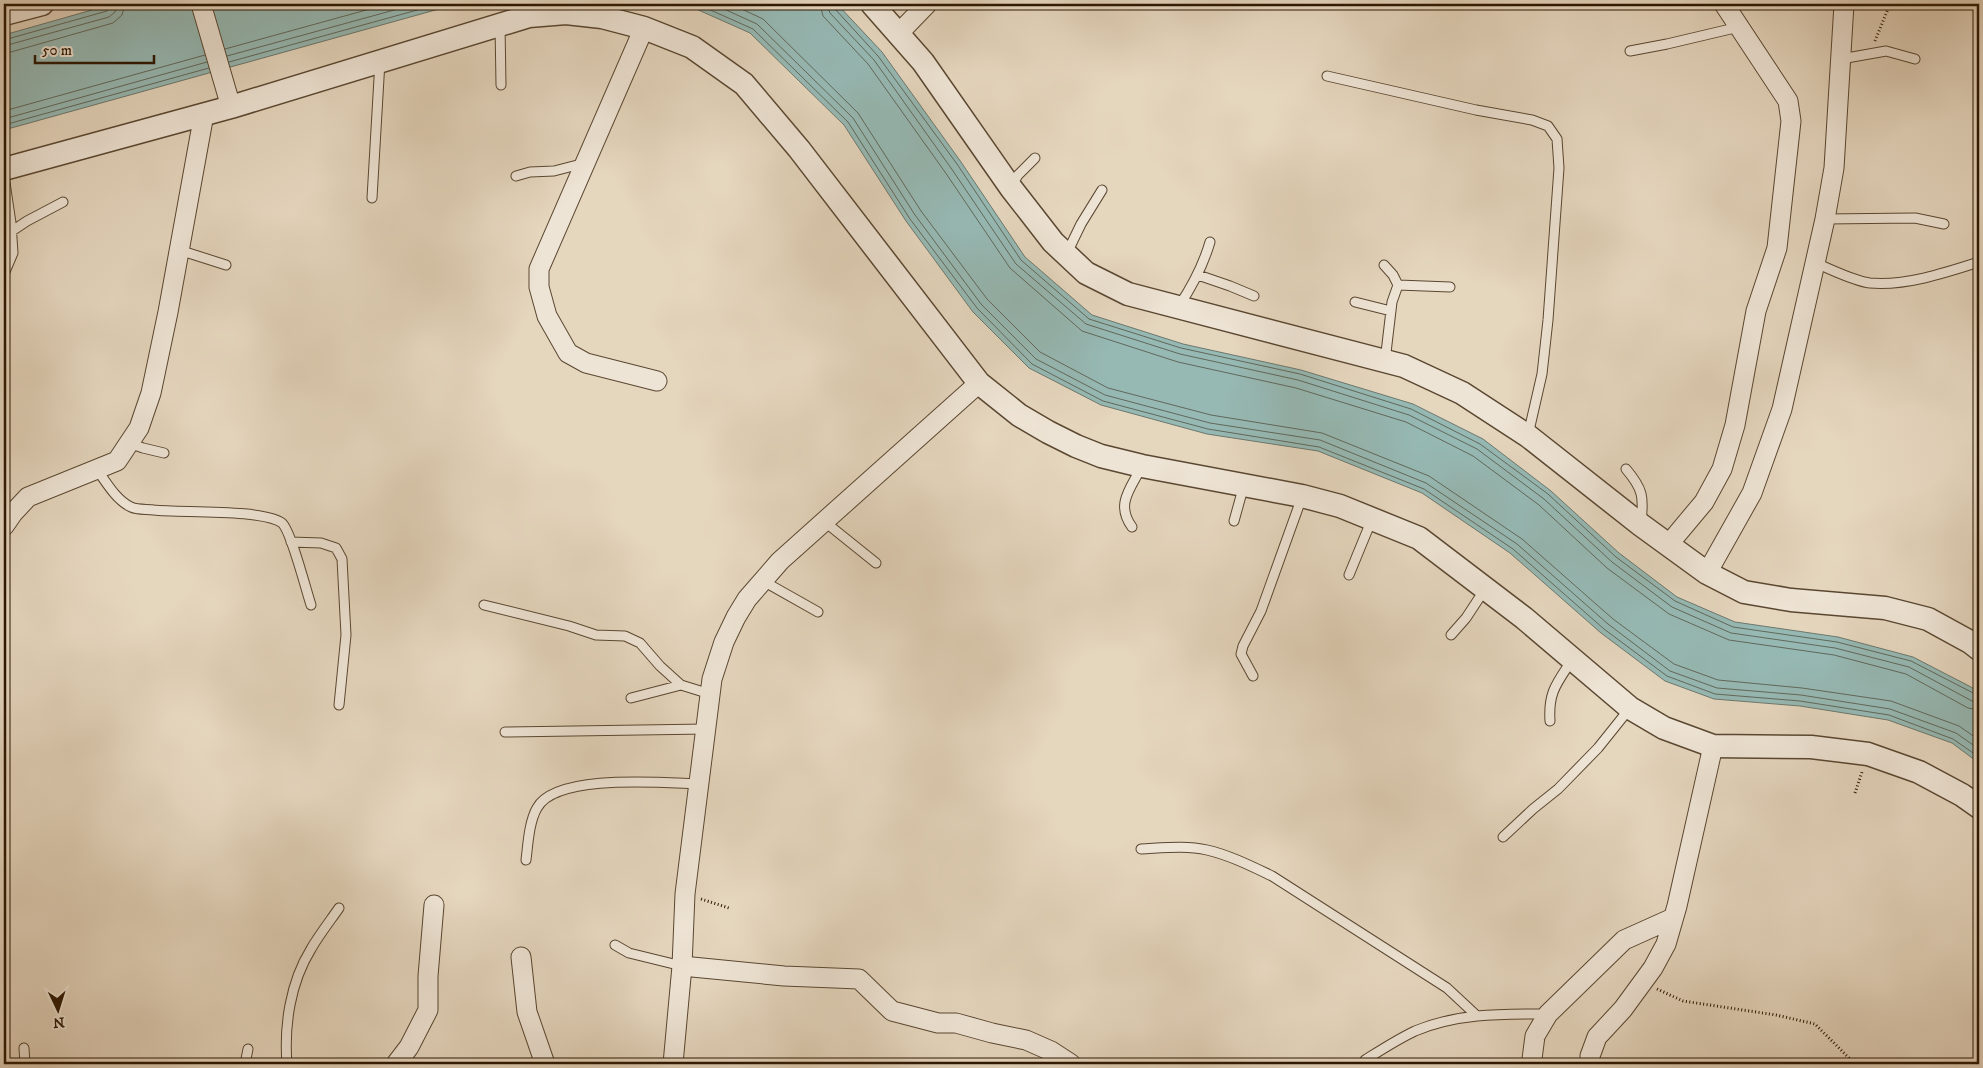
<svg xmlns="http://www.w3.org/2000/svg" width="1983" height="1068" font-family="'IM FELL DW Pica',serif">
	<rect width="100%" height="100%" fill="#e5d6be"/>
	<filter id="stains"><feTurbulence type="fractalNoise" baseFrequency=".004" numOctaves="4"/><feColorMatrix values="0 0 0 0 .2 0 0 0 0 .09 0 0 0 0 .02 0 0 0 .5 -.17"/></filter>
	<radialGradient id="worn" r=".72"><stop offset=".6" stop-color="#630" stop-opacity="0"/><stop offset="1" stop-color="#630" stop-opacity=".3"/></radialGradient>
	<path fill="#96b9b4" stroke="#6c786d" d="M113 4H457L4 130V35Z
		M685 4H837L882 52 961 162 1025 257 1092 315 1183 344 1301 370 1413 404 1483 439 1551 491 1619 553 1677 597 1735 622 1838 637 1913 657 1971 687 1979 693V763L1952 743 1888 720 1800 706 1714 699 1665 681 1601 633 1510 553 1422 493 1318 451 1207 434 1101 405 1029 368 973 312 906 221 844 125 750 33Z"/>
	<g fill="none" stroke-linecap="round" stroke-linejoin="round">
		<path stroke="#61685b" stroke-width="1" d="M697 4 753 29 848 122 910 219 977 308 1032 364 1103 401 1208 429 1319 447 1424 489 1513 549 1604 629 1667 676 1715 694 1800 701 1889 715 1953 739 1979 757
			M713 4 757 24 853 118 915 215 981 304 1036 359 1105 395 1210 423 1320 440 1426 483 1517 544 1608 624 1670 671 1717 688 1801 695 1890 709 1956 733 1979 749
			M731 4 763 19 858 113 921 211 987 299 1040 352 1108 388 1211 415 1322 433 1429 476 1522 539 1613 619 1674 664 1718 680 1802 688 1891 701 1959 726 1979 740
			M820 4 823 16 868 64 945 172 1010 268 1082 331 1178 362 1296 388 1406 422 1473 456 1539 505 1607 568 1669 614 1729 640 1834 655 1906 674 1968 708 1979 710
			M827 4 830 13 874 60 951 168 1016 264 1086 324 1180 354 1298 380 1409 415 1477 449 1544 499 1612 562 1672 607 1731 633 1835 648 1909 667 1972 701 1979 703
			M833 4 835 9 878 56 957 164 1021 260 1089 319 1181 348 1300 374 1411 409 1480 444 1548 494 1616 557 1675 601 1733 627 1837 642 1911 661 1979 696
			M4 40 107 11 110 8 111 4
			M4 46 109 17 115 12 117 4
			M225 49 388 4
			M4 54 113 23 122 15 125 4
			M227 56 416 4
			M229 62 439 4
			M4 111 205 55
			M4 119 207 62
			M4 125 209 68"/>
		<g stroke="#5a4731" stroke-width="11">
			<path id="service" d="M500 25 501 85
				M1630 51 1667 44 1739 27
				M1841 59 1886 51 1915 59
				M1327 76 1476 110 1532 120 1548 126 1557 139 1559 168 1548 320 1542 374 1528 435
				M4 176 11 223 13 253 4 274
				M516 176 530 172 554 171 585 163
				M1011 187 1018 175 1035 158
				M372 198 380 61
				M1825 219 1915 218 1944 224
				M12 231 27 221 63 202
				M179 250 226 265
				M1067 253 1081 224 1102 190
				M1815 263C1831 269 1853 281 1870 283 1906 286 1945 273 1979 262
				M1384 265 1393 275 1398 285
				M1198 275 1230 286 1254 296
				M1355 302 1391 311
				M1179 306C1193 285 1203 266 1210 242
				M1385 361 1392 302 1398 285 1450 287
				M129 443 143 448 164 453
				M96 468C106 482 116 500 131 507 137 510 147 509 154 510 180 513 264 509 282 523 291 531 306 590 311 605
				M1626 469C1643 489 1644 497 1641 522
				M1234 521 1244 485
				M825 522 876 563
				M1132 527C1115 504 1131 488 1142 466
				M291 542 321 543 336 548 342 559 346 635 339 705
				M1349 575 1372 519
				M763 581 818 612
				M484 605 569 626 596 635 625 636 640 643 660 666 681 685 710 694
				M1451 635 1466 618 1485 589
				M1253 676 1241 654 1243 646 1261 611 1302 497
				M631 698 681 685
				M1550 721C1548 692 1557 683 1572 660
				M505 732 706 729
				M1503 837 1533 809 1558 789 1598 748 1630 708
				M1141 849C1162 848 1186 845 1207 850 1229 855 1251 866 1272 876L1447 988 1476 1015
				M526 860C528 844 529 822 537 808 556 773 664 783 699 784
				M615 945 629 953 682 966
				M24 1048 25 1064
				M1365 1060C1381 1050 1398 1039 1415 1031 1458 1013 1502 1014 1548 1014
				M245 1064 248 1049
				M287 1064C284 1026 290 983 311 949 319 935 330 921 339 908"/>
		</g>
		<g stroke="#5a4731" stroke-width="21">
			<path id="minor" d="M201 4 231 107
				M644 28 539 269V287L547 316 568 353 586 363 657 381
				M899 33 927 4
				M4 526 13 513 28 497 117 461 139 428 151 393 168 312 204 114
				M1668 545 1704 502 1722 469 1735 425 1756 311 1777 248 1791 121 1788 101 1724 4
				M1707 573 1752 493 1782 409 1825 219 1834 168 1844 4
				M521 957 527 1012 545 1064
				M682 966 784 976 859 979 892 1011 938 1023H956L992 1033 1026 1040 1051 1051 1071 1064
				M396 1064 409 1047 428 1010V976L434 905
				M673 1064 682 966 685 894 712 679 724 642 736 617 747 599 780 561 979 383
				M1533 1064 1532 1059 1535 1036 1548 1014 1624 940 1673 918
				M1590 1064V1056L1597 1037 1623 1009 1653 968 1666 944 1677 906 1713 746"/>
		</g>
		<g stroke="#5a4731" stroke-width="25">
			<path id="tertiary" d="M872 4 923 62 1011 188 1053 242 1086 273 1128 294 1404 366 1462 393 1528 436 1641 525 1707 573 1744 592 1791 600 1885 608 1928 619 1970 642 1979 649
				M4 14 42 4
				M4 169 231 107 529 16 566 13 602 17 644 28 692 47 744 84 799 149 979 383 1019 415 1048 432 1076 446 1101 456 1142 466 1302 496 1340 506 1419 538 1524 618 1630 708 1664 728 1713 746 1811 747 1868 754 1919 772 1962 795 1979 807"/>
		</g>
		<path stroke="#2c1702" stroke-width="3" stroke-dasharray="1 2.5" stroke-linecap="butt" d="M1875 41 1888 9
			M1855 793 1862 772
			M701 899 729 908
			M1657 989 1683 1001 1776 1015 1815 1024 1855 1064"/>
		<use href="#service" stroke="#eee4d5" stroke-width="9"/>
		<use href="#minor" stroke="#eee4d5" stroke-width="19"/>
		<use href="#tertiary" stroke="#eee4d5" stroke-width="22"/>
	</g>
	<rect width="1983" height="1068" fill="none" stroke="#e5d6be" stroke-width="20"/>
	<rect x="5" y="5" width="1973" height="1058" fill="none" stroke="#2c1702" stroke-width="2.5"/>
	<rect x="10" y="10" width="1963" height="1048" fill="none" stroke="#2c1702"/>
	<g transform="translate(58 1010) rotate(176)" stroke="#eee4d5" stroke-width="4" paint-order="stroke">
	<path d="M0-4L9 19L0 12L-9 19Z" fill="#2c1702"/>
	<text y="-8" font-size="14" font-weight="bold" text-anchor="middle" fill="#2c1702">N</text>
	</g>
	<path d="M35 55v8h119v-8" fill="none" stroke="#2c1702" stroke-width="2.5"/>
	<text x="42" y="55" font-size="15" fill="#2c1702" stroke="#eee4d5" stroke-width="4" paint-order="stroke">50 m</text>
	<rect width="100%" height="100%" filter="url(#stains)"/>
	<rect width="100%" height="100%" fill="url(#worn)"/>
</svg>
